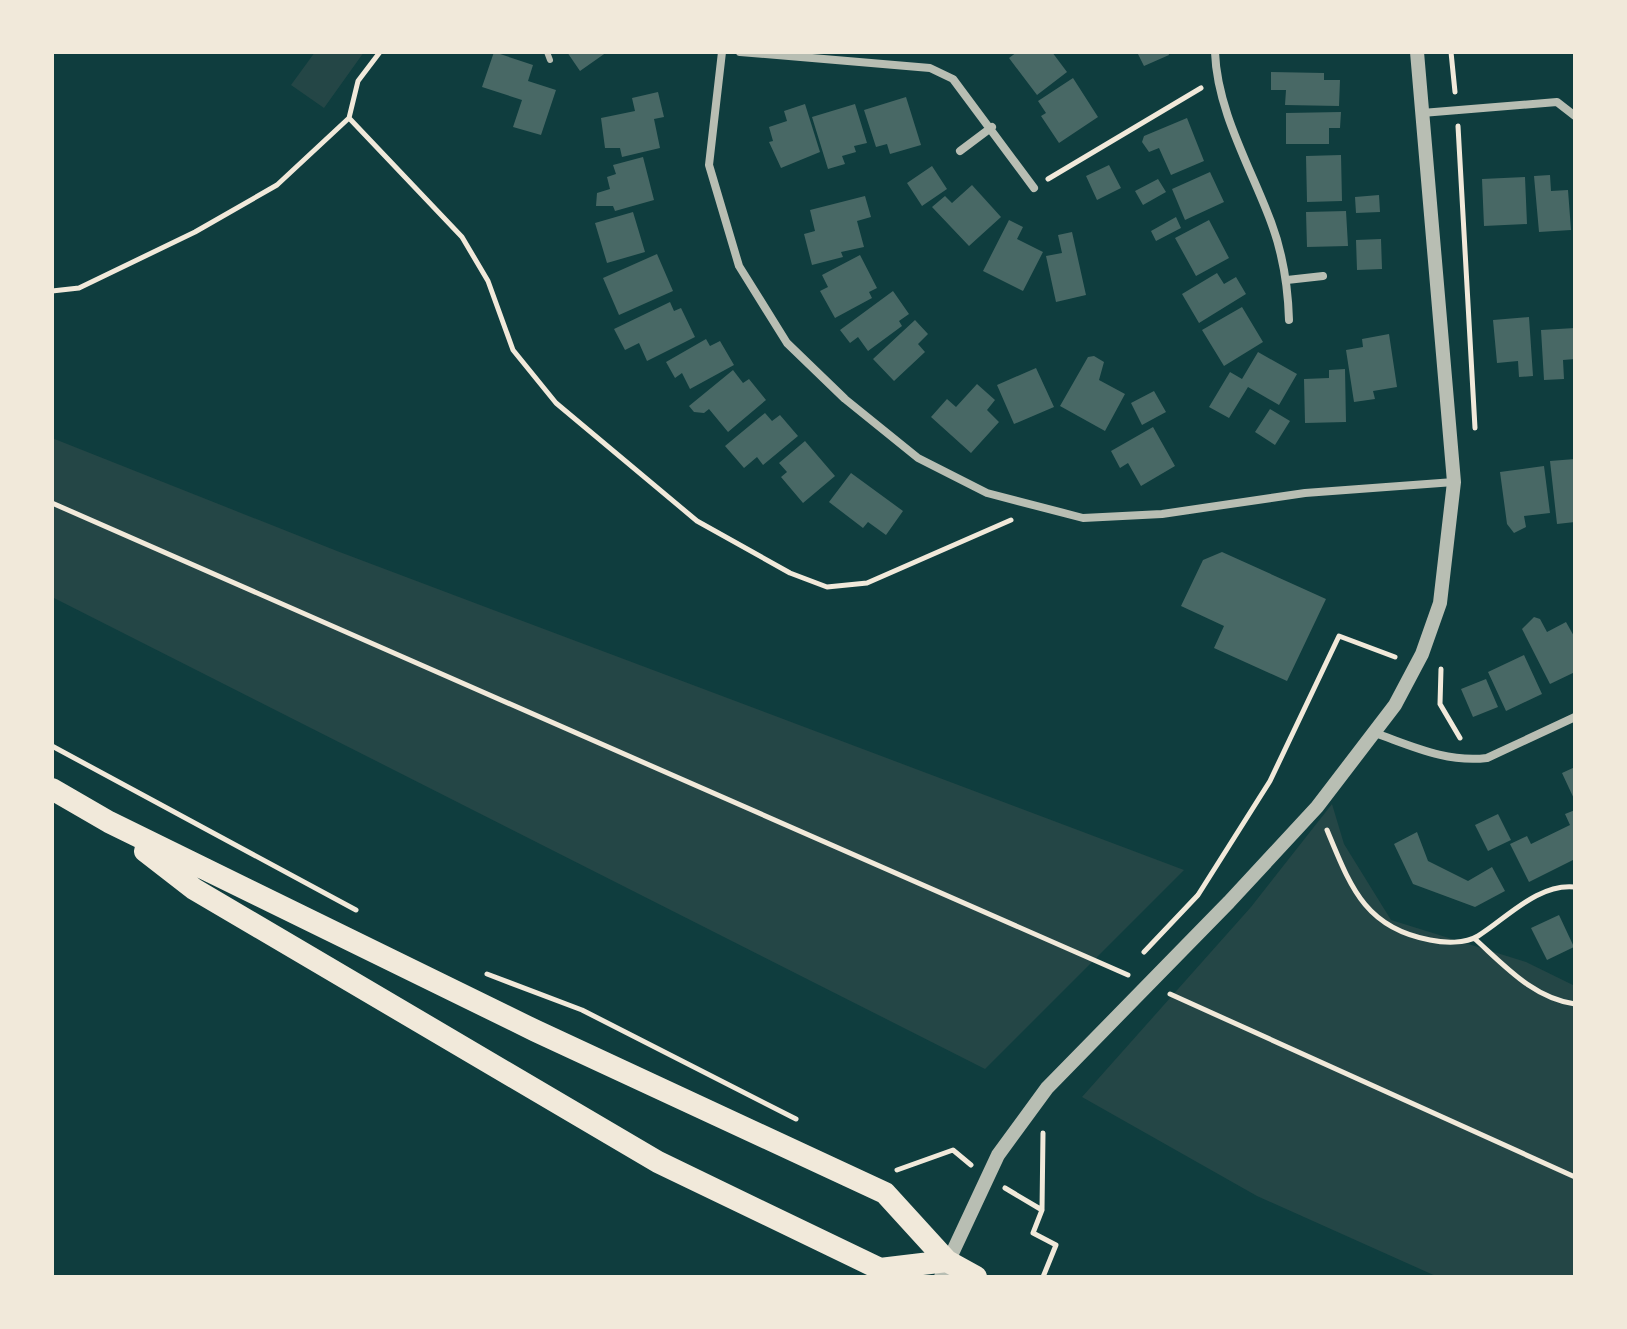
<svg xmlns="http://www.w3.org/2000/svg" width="1627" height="1329" font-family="'Fira Sans Condensed',sans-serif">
	<rect width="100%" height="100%" fill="#0f3d3e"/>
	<path fill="#244646" d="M315 52H364L324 108 291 85Z
		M52 438 337 551 1184 870 985 1069 52 597Z
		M1332 804 1344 844 1391 920 1526 962 1575 986V1277H1438L1257 1196 1082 1097 1251 907Z"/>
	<path fill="#486865" d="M494 52 533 65 528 81 556 90 541 135 513 127 522 100 482 87Z
		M567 52H607L580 71Z
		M1017 52H1052L1067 72 1037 95 1009 58Z
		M1137 52H1168L1169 55 1144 66Z
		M1271 72 1324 73V80H1340L1339 106 1285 105 1286 90H1271Z
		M1073 78 1098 117 1059 143 1041 116 1046 113 1038 101Z
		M658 92 664 117 654 119 660 148 622 157 620 148H605L601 118 635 111 632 98Z
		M906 97 921 145 890 154 887 144 876 147 864 110Z
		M805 104 820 152 781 168 769 142 773 141 769 127 787 121 784 111Z
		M855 104 867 143 854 146 856 152 842 156 845 164 828 169 812 117Z
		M1341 112 1340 128H1329V144H1286V113Z
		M1187 118 1204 161 1171 175 1159 148 1149 152 1142 142 1144 136Z
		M1341 155 1342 201 1307 202 1306 156Z
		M643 157 654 200 615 211 613 206H596L597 193 610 189 607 177 616 174 613 165Z
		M1109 165 1121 188 1097 200 1086 176Z
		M932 166 947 189 922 206 907 183Z
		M1210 172 1224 202 1185 220 1172 189Z
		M1550 175 1551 191 1568 190 1571 230 1539 232 1534 176Z
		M1525 177 1527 224 1484 226 1482 179Z
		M1158 179 1166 192 1143 205 1135 191Z
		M972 185 1001 217 969 246 932 207 945 196 952 203Z
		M1379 195 1380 212 1356 213 1355 197Z
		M865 196 871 217 857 221 864 247 841 252 843 257 812 265 804 234 815 231 810 210Z
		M1346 211 1348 246 1307 247 1306 212Z
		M633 212 645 252 607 263 595 223Z
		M1176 217 1181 228 1156 241 1151 231Z
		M1009 220 1023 227 1017 239 1043 252 1023 291 983 271Z
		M1209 220 1229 258 1196 276 1175 238Z
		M1072 232 1086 295 1056 302 1046 256 1062 253 1058 235Z
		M1381 239 1382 269 1357 270 1356 240Z
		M657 254 673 291 619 315 603 278Z
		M860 255 877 288 869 292 872 298 835 318 820 291 828 287 822 275Z
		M1217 273 1224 284 1236 277 1246 294 1199 323 1182 294Z
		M893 291 909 314 899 321 902 326 868 351 858 337 850 343 840 330Z
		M670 302 674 311 681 308 695 337 647 361 639 343 625 350 614 329Z
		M1242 307 1263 342 1224 366 1202 330Z
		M1529 317 1533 376 1519 377 1518 361 1497 363 1493 320Z
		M915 320 928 334 918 344 925 352 894 381 873 359Z
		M1575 328V359L1563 360 1564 379 1544 380 1541 330Z
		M1389 334 1397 387 1373 391 1375 399 1354 402 1346 350 1363 347 1362 339Z
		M706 339 710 346 720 341 734 365 690 389 682 373 675 378 666 362Z
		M1258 352 1297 374 1279 405 1248 387 1229 418 1209 407 1230 372 1242 379Z
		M1094 356 1104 362 1099 380 1125 394 1105 431 1060 406 1088 357Z
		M1036 368 1054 407 1014 424 997 385Z
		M1345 369 1346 422 1305 423 1304 379 1329 378V370Z
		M733 370 743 383 749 379 766 400 728 432 709 409 704 413 694 412 689 406Z
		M977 384 995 400 987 410 999 422 971 453 931 417 947 399 956 407Z
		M1154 391 1166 412 1142 425 1131 403Z
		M1270 409 1290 421 1275 445 1255 432Z
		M765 413 772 421 780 415 798 436 763 465 757 457 744 468 725 446Z
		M1153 427 1175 466 1141 486 1128 463 1120 468 1111 451Z
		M805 441 835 476 803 503 781 477 787 472 779 463Z
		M1575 459V522L1557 524 1550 461Z
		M1544 466 1550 513 1524 516 1526 527 1514 533 1507 524 1500 472Z
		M851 473 903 511 886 535 868 522 863 528 829 502Z
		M1222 552 1326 599 1287 681 1214 648 1224 626 1181 606 1203 560Z
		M1534 617 1540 619 1547 632 1566 622 1575 638V672L1550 684 1522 629Z
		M1524 655 1542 694 1506 711 1488 672Z
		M1486 679 1498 707 1473 717 1461 689Z
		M1575 767V801L1562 773Z
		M1575 810V859L1529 882 1510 844 1527 836 1531 844 1570 825 1565 814Z
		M1498 814 1511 840 1488 851 1475 825Z
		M1417 832 1428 861 1468 881 1492 867 1505 891 1475 907 1413 884 1394 844Z
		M1559 915 1574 947 1547 960 1531 928Z"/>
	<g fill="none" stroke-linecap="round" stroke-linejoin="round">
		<path stroke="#f1e9da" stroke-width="5" d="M1451 52 1455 92
			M349 118 462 237 488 281 513 350 556 403 697 521 790 573 827 587 867 583 1011 520
			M1458 126 1475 428
			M1048 179 1201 88
			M52 291 79 288 195 232 277 185 349 118 358 81 380 52
			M52 503 1128 975
			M1441 669 1440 704 1460 738
			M52 746 356 910
			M1327 830C1350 885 1364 928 1430 940 1444 943 1465 944 1478 936 1507 918 1538 883 1575 887
			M1475 939C1505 966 1533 998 1575 1004
			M1144 952 1198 895 1270 781 1339 636 1395 657
			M487 974 582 1010 796 1119
			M1170 994 1575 1177
			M897 1170 953 1150 971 1165
			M1005 1188 1042 1210
			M1043 1277 1056 1245 1033 1233 1042 1210 1043 1133"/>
		<path stroke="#b8beb3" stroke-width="6" d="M547 52 550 60"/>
		<path stroke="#b8beb3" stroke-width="8" d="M722 52 709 165 739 266 787 343 845 399 918 458 987 493 1083 518 1162 514 1305 493 1454 482
			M740 52 930 68 953 79 1034 188
			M1215 52C1217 111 1251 168 1271 222 1283 254 1288 286 1289 320
			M1422 113 1557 102 1575 116
			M960 151 992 127
			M1287 280 1323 276
			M1375 733C1412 746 1447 763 1487 758L1575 717"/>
		<path stroke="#b8beb3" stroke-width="14" d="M941 1277 998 1155 1047 1088 1229 902 1317 807 1395 705 1422 654 1440 603 1454 482 1417 52"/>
		<path stroke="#f1e9da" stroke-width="22" d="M52 789 109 822 536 1031 885 1193 947 1261 976 1277
			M145 851 194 889 658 1162 880 1269 947 1261"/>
	</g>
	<rect width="1627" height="1329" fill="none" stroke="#f1e9da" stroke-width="108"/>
</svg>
